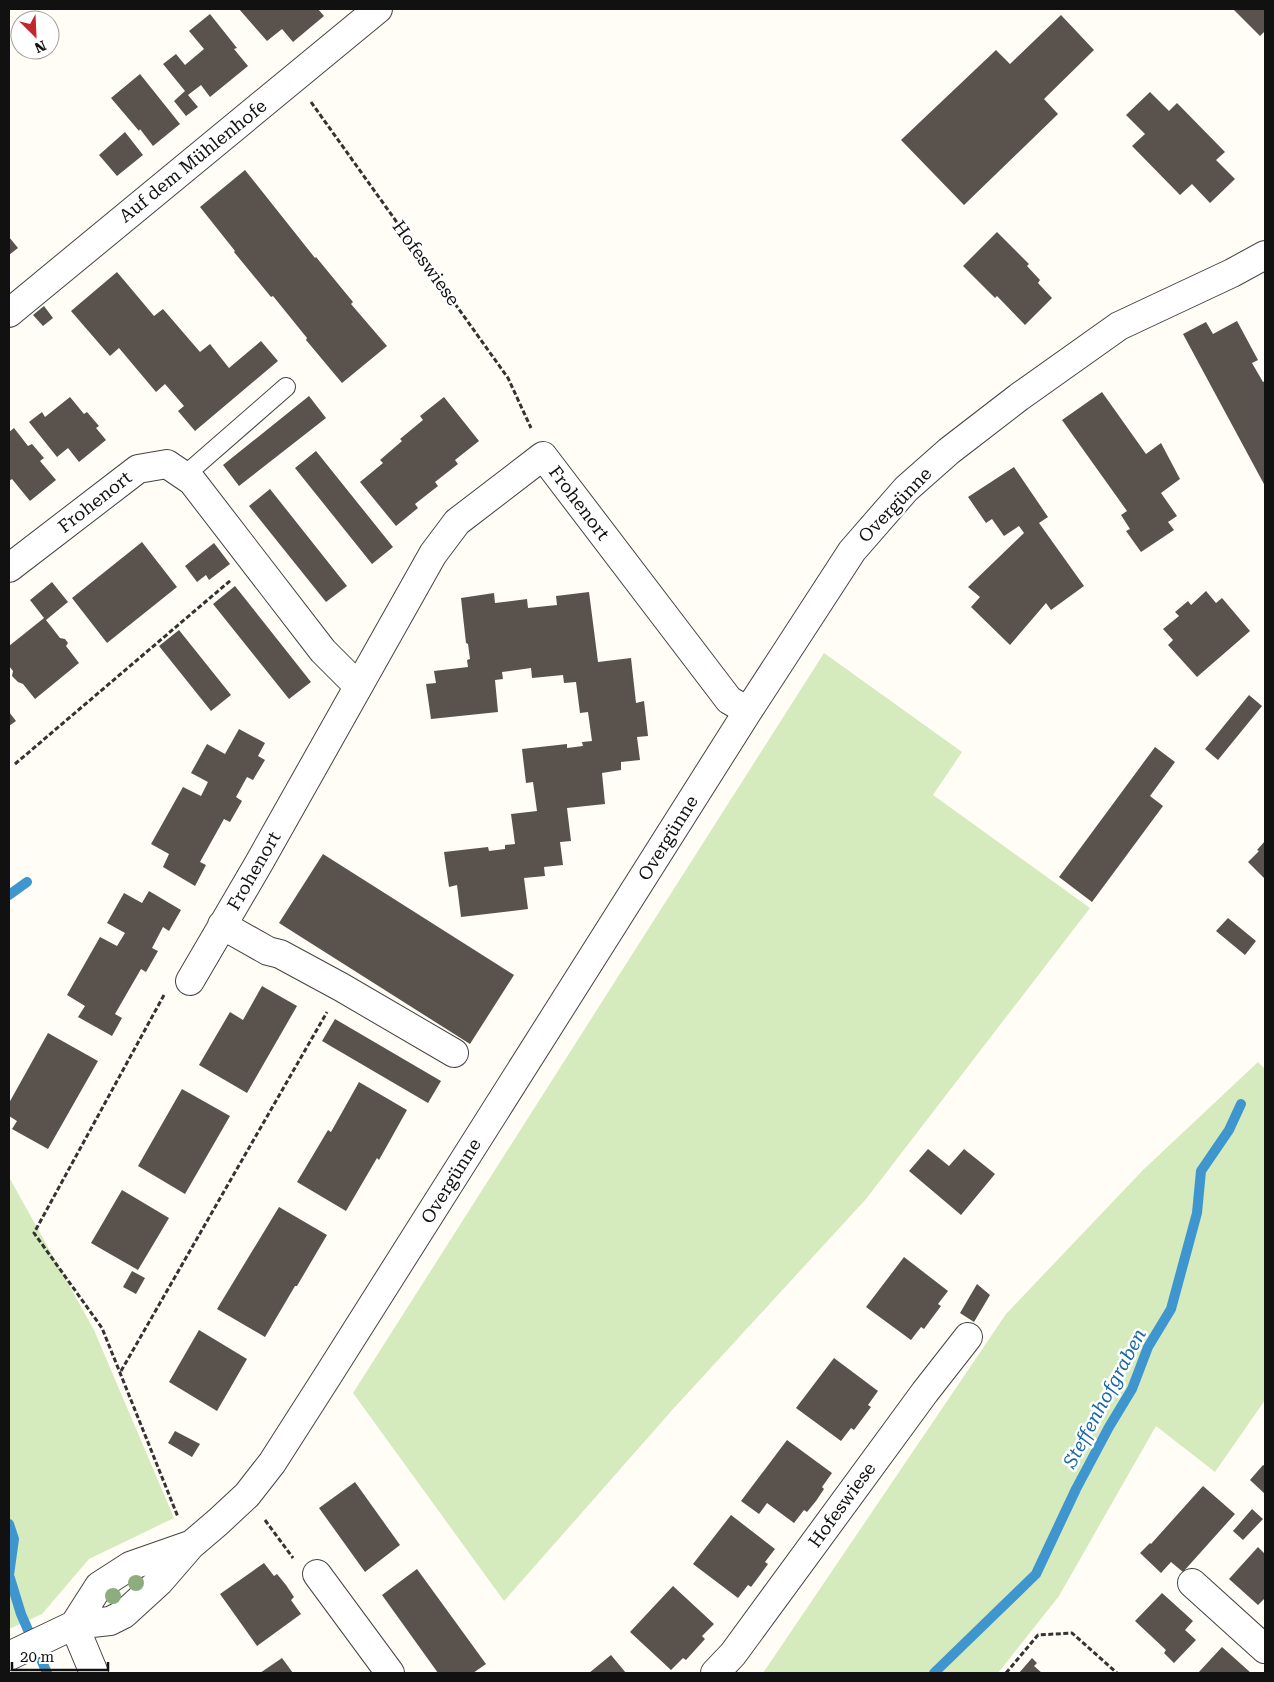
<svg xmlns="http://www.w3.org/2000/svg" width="1274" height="1682" font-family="'Roboto Serif',serif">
	<rect width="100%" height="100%" fill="#fffdf5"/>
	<path fill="#d5ebbd" d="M824 653 962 752 933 795 1090 908 866 1199 674 1408 504 1601 353 1393Z
		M1258 1062 1265 1069V1400L1215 1472 1156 1426 1059 1596 998 1673H763L1006 1314 1143 1170Z
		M9 1177 94 1330 174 1518 89 1559 42 1614 9 1629Z"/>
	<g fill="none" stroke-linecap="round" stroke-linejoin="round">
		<path stroke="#3f96cf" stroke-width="10" d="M9 895 27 882
			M9 1524 14 1539 9 1575 21 1614 47 1673
			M934 1673 1036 1574 1076 1489 1109 1427 1132 1389 1148 1347 1171 1309 1197 1213 1201 1171 1229 1130 1241 1104"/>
	</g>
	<path fill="#5a524d" d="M239 9H318L324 16 293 42 282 29 267 41Z
		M1233 9H1265V31L1260 36Z
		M210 14 237 48 234 49 248 66 210 97 201 85 188 95 198 107 186 116 174 101 185 91 163 64 176 54 185 65 204 49 189 31Z
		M1061 15 1094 50 1044 99 1058 114 964 205 901 140 996 50 1010 64Z
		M140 74 180 124 153 146 140 129 139 131 111 98Z
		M1150 92 1169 111 1177 103 1225 152 1216 160 1235 179 1210 203 1192 184 1180 195 1132 146 1145 134 1126 115Z
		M125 132 143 155 117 176 99 155Z
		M245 170 315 258 316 257 353 302 351 304 387 346 342 383 306 340 307 338 273 296 271 297 234 252 235 251 200 207Z
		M997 232 1029 264 1027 266 1040 280 1038 283 1052 298 1025 325 997 296 995 298 963 266Z
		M9 237 18 248 9 255Z
		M117 272 154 316 163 309 200 352 210 344 229 368 261 341 278 361 195 431 178 411 184 406 165 384 156 392 119 348 110 356 71 311Z
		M44 306 53 318 43 326 33 315Z
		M1237 321 1258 360 1252 363 1263 382 1265 381V486L1183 334 1206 322 1213 334Z
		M1102 392 1146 454 1161 443 1180 479 1161 493 1177 516 1168 522 1174 530 1141 552 1126 531 1130 529 1121 515 1127 511 1062 420Z
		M309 396 326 418 239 486 223 465Z
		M70 397 84 414 87 412 99 426 96 428 106 440 79 462 68 448 57 457 29 422 42 412 45 417Z
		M444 397 479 441 455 460 458 464 435 482 438 486 415 504 418 508 396 526 360 482 383 463 380 460 402 441 400 439 423 420 420 416Z
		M14 428 28 446 32 444 44 458 40 461 56 480 30 501 12 479 9 481V432Z
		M316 451 393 547 372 564 295 468Z
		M1014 467 1048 517 1039 523 1084 586 1051 610 1046 603 1010 645 971 607 980 597 968 587 1024 533 1019 526 1004 536 992 519 986 523 968 497Z
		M270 489 347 586 326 602 249 506Z
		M142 542 177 587 107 643 72 598Z
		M214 543 230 564 209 580 206 575 197 582 185 566Z
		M52 582 68 602 46 620 60 638 65 639 68 643 66 646 79 663 35 699 23 684 18 682 12 676 13 671 9 666V646L44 618 30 600Z
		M235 586 311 682 289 699 213 604Z
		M1206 591 1216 603 1222 598 1250 631 1197 677 1168 645 1173 640 1163 629 1179 616 1175 612 1188 601 1191 605Z
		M589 592 598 662 631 658 636 703 644 701 648 736 637 737 640 760 621 762V770L602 773 605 804 567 808 571 841 560 842 563 865 544 867 545 876 524 878 528 909 461 917 457 885 449 887 444 852 488 847 489 851 505 849V845L515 844 511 814 537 811 533 782 526 783 522 749 567 744V748L583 746 582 742 592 741 588 712 580 713 576 682 564 683 563 675 532 678 531 668 502 672 503 679 495 680 498 712 431 719 426 684 436 683 434 671 468 667 467 660 470 659 468 644 466 643 461 598 494 593 495 603 527 599 528 608 557 605 556 596Z
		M179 630 231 695 211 711 159 646Z
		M1249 695 1262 706 1218 760 1205 749Z
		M9 712 16 721 9 726Z
		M239 729 265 743 258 756 265 760 253 780 247 777 236 797 242 801 230 822 224 819 200 862 206 865 195 886 163 867 169 854 151 844 183 787 201 796 208 782 191 773 207 744 225 754Z
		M1155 747 1175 762 1150 796 1163 806 1092 902 1059 877Z
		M1265 841V879L1248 862 1259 851 1257 850Z
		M323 854 514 975 470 1044 279 923Z
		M149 891 181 910 169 931 163 927 152 948 158 951 146 972 141 969 115 1014 122 1018 112 1036 78 1017 85 1006 67 995 100 937 117 946 125 933 107 923 124 893 142 903Z
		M1228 918 1256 941 1245 955 1216 931Z
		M262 986 297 1006 247 1093 199 1065 230 1012 243 1020Z
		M335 1019 441 1081 428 1103 322 1041Z
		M48 1033 98 1061 48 1149 12 1129 17 1121 9 1116V1103Z
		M359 1082 407 1110 379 1160 377 1158 346 1211 297 1182 328 1130 331 1132Z
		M182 1089 230 1116 185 1194 138 1166Z
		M928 1149 949 1166 964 1149 995 1174 961 1215 909 1171Z
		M122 1190 169 1218 138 1270 91 1243Z
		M279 1207 327 1235 297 1286H295L265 1337 217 1309Z
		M904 1257 948 1291 938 1304 941 1306 932 1318 924 1329 921 1327 911 1340 866 1307Z
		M132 1271 145 1278 136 1294 123 1287Z
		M977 1284 990 1295 974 1322 960 1313Z
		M199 1330 247 1359 217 1411 169 1382Z
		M834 1358 878 1391 868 1405 871 1407 854 1430 851 1428 841 1441 796 1408Z
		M175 1431 200 1444 192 1457 168 1443Z
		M787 1440 832 1473 822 1487 824 1489 816 1501 807 1512 804 1510 794 1523 767 1503 759 1514 741 1501Z
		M1263 1465 1265 1466V1494L1250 1480Z
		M355 1482 400 1545 365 1572 319 1508Z
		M1203 1486 1235 1514 1183 1572 1171 1562 1161 1573 1140 1553 1150 1543 1151 1544Z
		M1252 1509 1263 1519 1243 1540 1233 1531Z
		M731 1515 775 1549 765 1562 768 1564 760 1575 751 1587 748 1585 738 1598 693 1564Z
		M1258 1547 1265 1554V1598L1258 1605 1229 1579Z
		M264 1563 274 1576 277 1574 286 1585 294 1597 291 1600 301 1614 257 1646 220 1594Z
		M417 1569 486 1664 473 1673H438L382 1595Z
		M673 1586 714 1624 702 1636 705 1639 686 1660 683 1658 671 1670 630 1632Z
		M1162 1593 1193 1621 1185 1630 1196 1640 1174 1663 1164 1653 1166 1650 1135 1621Z
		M1222 1647 1251 1673H1198Z
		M611 1655 626 1673H589Z
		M282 1658 293 1673H260Z
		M1032 1658 1037 1663 1034 1666 1042 1673H1019Z"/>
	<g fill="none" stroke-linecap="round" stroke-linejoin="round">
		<g stroke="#444" stroke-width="20">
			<path id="lane" d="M184 476 286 387"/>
		</g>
		<g stroke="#444" stroke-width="30">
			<path id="street" d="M9 313 378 9
				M9 568 138 469 167 464 192 481 323 651 358 686
				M222 925 268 951 280 954 341 987 454 1053
				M190 981 259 863 433 554 457 522 543 456 729 700 748 711
				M317 1574 390 1673
				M1192 1583 1265 1649
				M74 1625 99 1586 130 1566 190 1545
				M74 1625 94 1673
				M9 1656 74 1625 110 1621 124 1614 159 1582 191 1545 218 1522 247 1495 272 1463 327 1377 748 711 852 551 906 489 949 451 1019 397 1119 326 1232 273 1265 255
				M715 1673 733 1654 925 1392 968 1337"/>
		</g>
		<path stroke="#333" stroke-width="3" stroke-dasharray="5 2.5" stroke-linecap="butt" d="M311 102 508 378 531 428
			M15 764 231 580
			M164 995 34 1233 102 1328 178 1517
			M121 1371 327 1012
			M265 1520 293 1558
			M1006 1673 1038 1635 1072 1633 1117 1673"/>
		<use href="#lane" stroke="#fff" stroke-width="18"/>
		<use href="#street" stroke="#fff" stroke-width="28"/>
	</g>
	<g fill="#8dad7f">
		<circle cx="136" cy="1583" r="8"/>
		<circle cx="113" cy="1596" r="8"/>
	</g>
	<g text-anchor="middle" stroke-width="5" stroke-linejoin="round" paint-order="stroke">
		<g font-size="18" fill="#111" stroke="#fff">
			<text transform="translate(193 161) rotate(-39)" y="6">Auf dem Mühlenhofe</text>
			<text transform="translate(426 263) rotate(54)" y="6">Hofeswiese</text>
			<text transform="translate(95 502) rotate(-38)" y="6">Frohenort</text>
			<text transform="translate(579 503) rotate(53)" y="6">Frohenort</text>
			<text transform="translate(895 505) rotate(-46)" y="6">Overgünne</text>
			<text transform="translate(668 838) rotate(-58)" y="6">Overgünne</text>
			<text transform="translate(254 871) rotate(-60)" y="6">Frohenort</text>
			<text transform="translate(451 1181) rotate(-58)" y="6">Overgünne</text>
			<text transform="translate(842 1505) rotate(-54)" y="6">Hofeswiese</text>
		</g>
		<g font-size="19" font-style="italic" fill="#1768a6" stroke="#fff">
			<text transform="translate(1104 1398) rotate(-62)" y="7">Steffenhofgraben</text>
		</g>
	</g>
	<rect width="1274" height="1682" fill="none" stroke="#111111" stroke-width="20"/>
	<g transform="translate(35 35) rotate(156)"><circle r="24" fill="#ffffff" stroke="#a0a0a0"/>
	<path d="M0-4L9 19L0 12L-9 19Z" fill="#c4262e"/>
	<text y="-8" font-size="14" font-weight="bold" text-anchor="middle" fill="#111111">N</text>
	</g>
	<path d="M12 1662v8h96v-8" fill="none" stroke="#111111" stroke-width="2.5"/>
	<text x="20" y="1662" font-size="15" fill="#111111" stroke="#ffffff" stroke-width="4" paint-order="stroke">20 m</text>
</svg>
